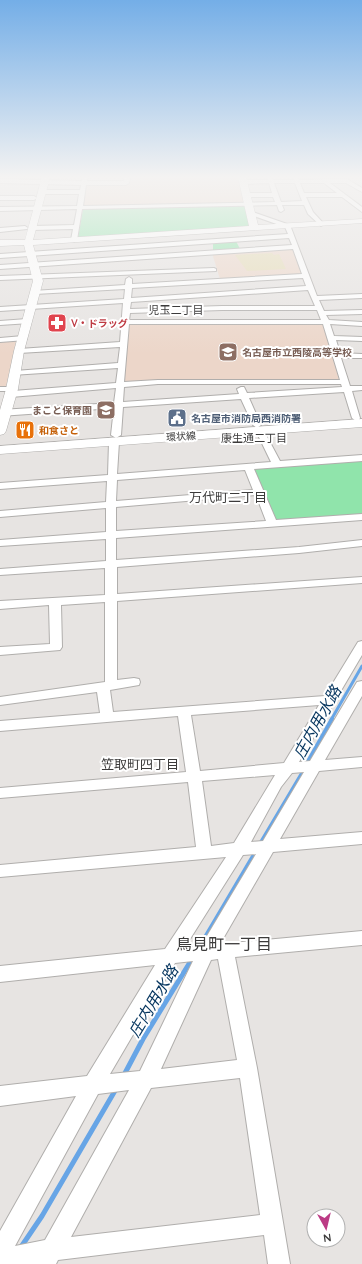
<svg xmlns="http://www.w3.org/2000/svg" width="362" height="1264" font-family="Quicksand,'Noto Sans JP',sans-serif">
	<rect width="100%" height="100%" fill="#e7e4e2"/>
	<path fill="#ecd6c9" d="M129 177H239L244 203 83 206 87 184 128 183Z
		M293 249 302 275 220 279 212 253Z
		M130 323 323 324 339 380 122 383 128 324Z
		M0 341H16L6 387H0Z"/>
	<path fill="#90e4ab" d="M245 205 250 226 78 238 83 209H85Z
		M236 241 240 249 213 250V243Z
		M362 460V515L276 521 253 468Z"/>
	<path fill="#e5dbb6" d="M272 253 274 255 279 254 286 269 247 271 235 255Z"/>
	<g fill="none" stroke-linecap="round" stroke-linejoin="round">
		<path stroke="#67a5e6" stroke-width="3" d="M331 720 362 666"/>
		<path stroke="#67a5e6" stroke-width="4" d="M306 765 332 719
			M260 844 304 770
			M198 949 256 851"/>
		<path stroke="#67a5e6" stroke-width="5" d="M124 1075 143 1039 192 959
			M21 1247 42 1216 116 1089"/>
		<g stroke="#b0aeac" stroke-width="2">
			<path id="street" d="M82 177H88L87 181H124V177H130L129 183 126 185H86L83 206 275 202 273 197H246L243 195 246 193H272L269 183 243 184 240 182 243 180H268L266 177H272L273 180H294L292 177H298L299 180 347 179 362 188V192L346 183H330L362 207V212L342 197H306L313 212 324 224 321 226 308 214 304 205H282L284 210 281 212 279 211 277 205 82 209 77 240 74 242 71 240 73 229 32 230 29 228 32 226 74 225 77 209 0 211V207L77 206 79 194H42L39 192 42 190H80L81 185 0 183V179L82 181ZM274 183H295L302 201 281 202ZM300 183H324L337 193H304Z
				M0 196H34L37 198 34 200H0Z
				M250 211 290 225 317 296 362 294V298L319 300 324 311 362 310V314L326 315 329 320 362 322V326L330 324 334 336 362 337V341L336 340 340 353 362 354V358H341L350 386H362V390L352 391 360 418 359 420 356 421 352 418 344 392 249 398 261 425 257 428 253 425 241 399 123 407 121 435 116 438 111 435 114 408 0 416V410L114 403 116 388 11 397 7 394 11 391H0V387H15L16 389 13 391 116 383 118 368 12 375 11 373 15 371 118 363 120 347 19 353 15 351 19 349 120 342 123 303 0 311V307L124 299 125 289 35 294 32 292 33 291 125 285 126 279 129 277 132 279V284L302 274 293 249 0 269V265L292 245 289 238 0 258V254L288 234 285 227 248 214 247 213ZM303 278 306 286 131 298 132 288ZM308 290 315 306H222L130 309 131 302ZM222 310H317L321 320H129L130 313ZM129 324H323L340 380H158L124 382ZM158 384H341L342 387 247 393 244 387H241L237 389 239 394 123 402 124 387Z
				M25 226 28 228 27 229 0 232V228Z
				M214 268 216 269V271L0 280V276Z
				M27 319H30V323L0 325V321Z
				M23 336 27 338 26 340 0 342V338Z
				M260 428 264 431 280 461 362 455V461L254 469 276 520 362 514V520L116 538V560L299 547 362 540V546L299 553 117 567V594L362 577V583L117 601V680L134 678 139 679 140 682 139 685 110 690 113 712 325 696 358 642 362 641V655L299 762 310 761 357 682 362 681V696L325 760 362 757V767L319 771 280 839 362 832V844L273 852 220 944 362 931V945L235 957 257 1068 290 1264H268L264 1235 58 1260 56 1264H0V1231L76 1096 0 1106V1086L87 1076 155 965 0 982V966L165 949 226 857 0 877V865L196 847 188 782 0 798V788L186 772 178 716 0 731V721L100 713 97 692 0 705V697L105 682V602L61 605 62 647 60 650 0 655V647L50 644 49 605 0 609V601L105 595V568L0 575V569L106 561V539L0 546V540L106 532V508L0 517V511L106 502 107 481 0 489V483L108 475 109 442 114 439 119 442 117 474 271 462 256 431ZM245 470 253 490 116 501 117 480ZM256 495 266 521 116 531V507ZM319 705 284 763 200 771 191 715ZM304 772 263 841 251 842 281 787 292 773ZM275 775 234 843 211 846 202 781ZM256 854 201 946 185 947 243 855ZM218 959 237 1060 161 1069 211 960ZM193 961 140 1071 110 1074 175 963ZM240 1078 260 1215 71 1237 151 1088ZM129 1090 45 1240 15 1246 98 1094Z"/>
		</g>
		<g stroke="#b0aeac" stroke-width="1">
			<path id="secondary" d="M42 177H50L33 240 249 226 238 177H246L258 225 362 219V223L33 245 43 281 24 351 18 389 6 431 4 434 0 435V410L6 389 14 351 33 281 24 245 0 246V240H25Z"/>
		</g>
		<g stroke="#b0aeac" stroke-width="1">
			<path id="primary" d="M362 419V427L0 454V446Z"/>
		</g>
		<use href="#street" fill="#fff" fill-rule="evenodd"/>
		<use href="#secondary" fill="#fff" fill-rule="evenodd"/>
		<use href="#primary" fill="#fff" fill-rule="evenodd"/>
	</g>
	<linearGradient id="sky" x2="0" y2="1"><stop stop-color="#74aee7"/><stop offset="0.5" stop-color="#f4f3f2"/><stop offset="1" stop-color="#f4f3f2" stop-opacity="0"/></linearGradient>
	<rect width="362" height="354" fill="url(#sky)"/>
	<defs>
		<g id="pharmacy-square" transform="scale(1)"><rect x="-9" y="-9" width="18" height="18" rx="4" fill="#e0444e" stroke="#fff"/><path d="M-2-6h4v4h4v4h-4v4h-4v-4h-4v-4h4Z" fill="#fff"/></g>
		<g id="school-square" transform="scale(1)"><rect x="-9" y="-9" width="18" height="18" rx="4" fill="#8d6e63" stroke="#fff"/><path d="M0-5L7-2L0 1L-7-2ZM-4 1L0 2.5L4 1V4Q0 6-4 4Z" fill="#fff"/></g>
		<g id="civic-square" transform="scale(1)"><rect x="-9" y="-9" width="18" height="18" rx="4" fill="#5c6f8a" stroke="#fff"/><path d="M-.6-6.5H3V-4.5H.6V-3L4-1V1h2V6H-6V1h2V-1L-.6-3ZM-1.2 2.5V6h2.4V2.5Z" fill="#fff"/></g>
		<g id="restaurant-square" transform="scale(1)"><rect x="-9" y="-9" width="18" height="18" rx="4" fill="#e8710a" stroke="#fff"/><path d="M-5-6h1v4h1v-4h1v4h1v-4h1v5L-1.5 .5V6h-2V.5L-5-1ZM5-6V6H3V1.5H1.5Q1.5-4 5-6Z" fill="#fff"/></g>
	</defs>
	<g fill-rule="evenodd">
		<use href="#pharmacy-square" x="57" y="323"/>
		<use href="#school-square" x="228" y="352"/>
		<use href="#school-square" x="106" y="410"/>
		<use href="#civic-square" x="177" y="418"/>
		<use href="#restaurant-square" x="25" y="430"/>
	</g>
	<g text-anchor="middle" stroke-width="4" stroke-linejoin="round" paint-order="stroke">
		<g font-size="10" font-weight="bold" fill="#be3a42" stroke="#fff" text-anchor="start">
			<text x="71" y="327">V・ドラッグ</text>
		</g>
		<g font-size="10" font-weight="bold" fill="#785e54" stroke="#fff" text-anchor="start">
			<text x="242" y="356">名古屋市立西陵高等学校</text>
			<text x="92" y="414" text-anchor="end">まこと保育園</text>
		</g>
		<g font-size="10" font-weight="bold" fill="#4e5e75" stroke="#fff" text-anchor="start">
			<text x="191" y="422">名古屋市消防局西消防署</text>
		</g>
		<g font-size="10" font-weight="bold" fill="#c56008" stroke="#fff" text-anchor="start">
			<text x="39" y="434">和食さと</text>
		</g>
		<g font-size="10" fill="#3c3b3b" stroke="#fff">
			<text transform="translate(181 436) rotate(-4)" y="4">環状線</text>
		</g>
		<g font-size="11" fill="#3c3b3b" stroke="#fff">
			<text x="176" y="314">児玉二丁目</text>
			<text x="254" y="442">康生通二丁目</text>
		</g>
		<g font-size="13" fill="#3c3b3b" stroke="#fff">
			<text x="228" y="502">万代町二丁目</text>
			<text x="140" y="769">笠取町四丁目</text>
		</g>
		<g font-size="16" font-style="italic" fill="#07365f" stroke="#fff">
			<text transform="translate(317 722) rotate(-61)" y="6">庄内用水路</text>
			<text transform="translate(153 1001) rotate(-59)" y="6">庄内用水路</text>
		</g>
		<g font-size="16" fill="#3c3b3b" stroke="#fff">
			<text x="224" y="950">鳥見町一丁目</text>
		</g>
	</g>
	<g transform="translate(326 1228) rotate(172)"><circle r="19" fill="#ffffff" stroke="#b1b1b1"/>
	<path d="M0-3L7 15L0 10L-7 15Z" fill="#bc3b85"/>
	<text y="-6" font-size="11" font-weight="bold" text-anchor="middle" fill="#3c3b3b">N</text>
	</g>
</svg>
